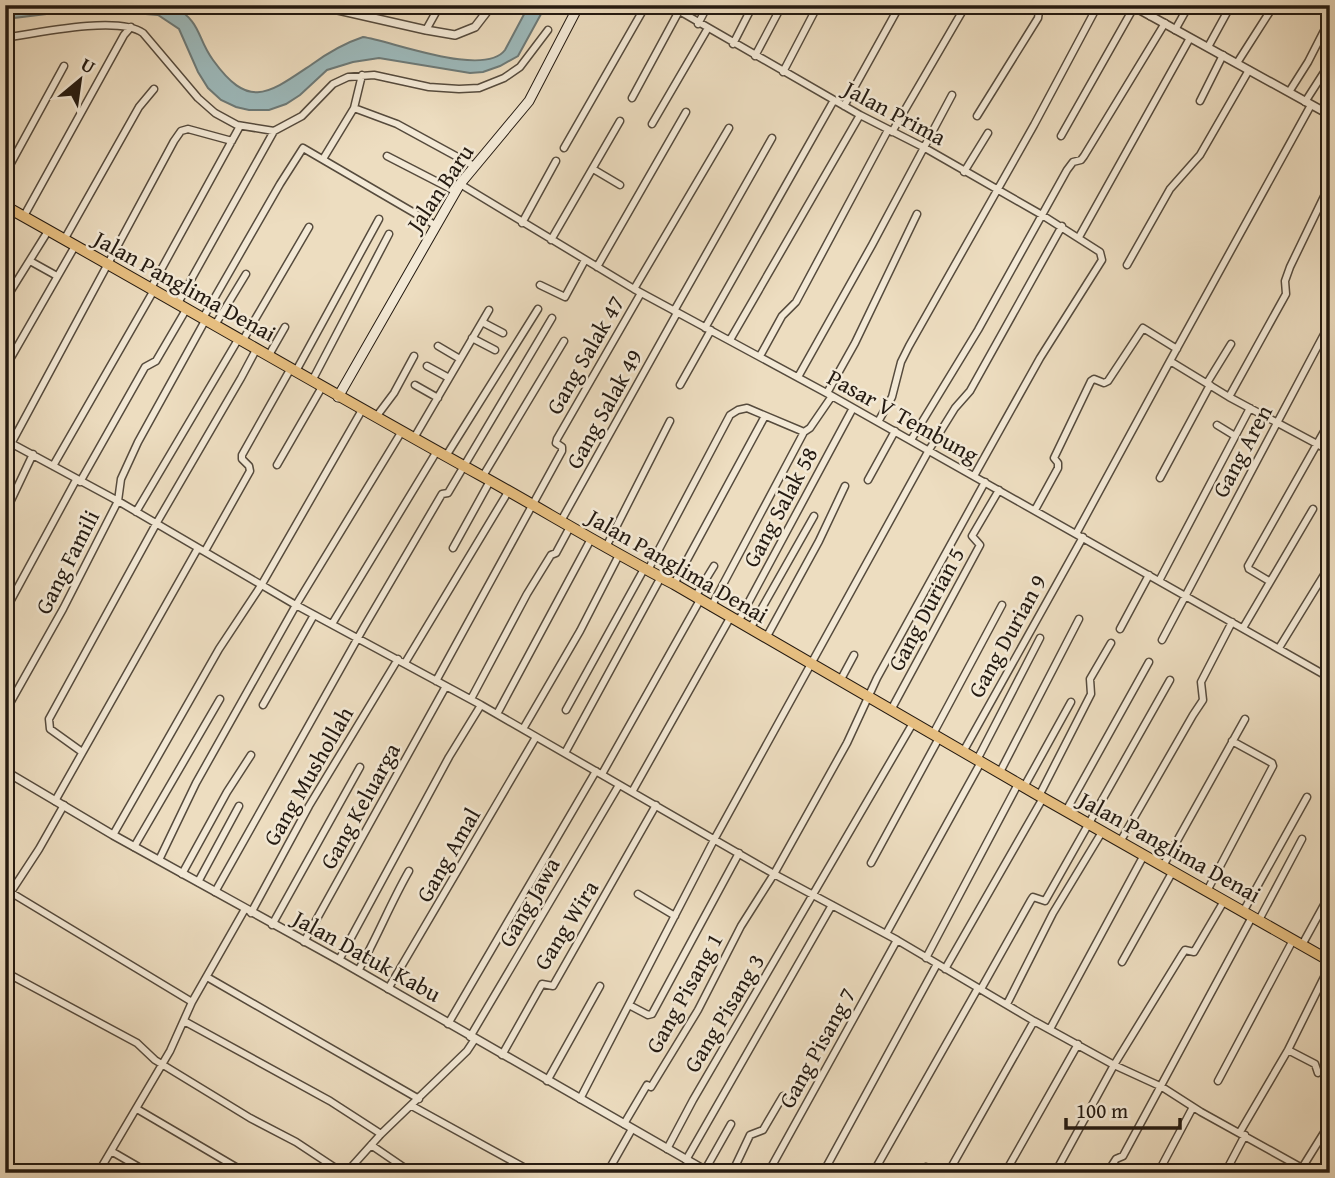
<svg xmlns="http://www.w3.org/2000/svg" width="1335" height="1178" font-family="'Gentium Book Plus',serif">
	<rect width="100%" height="100%" fill="#edddc0"/>
	<filter id="stains"><feTurbulence type="fractalNoise" baseFrequency=".00286" numOctaves="4"/><feColorMatrix values="0 0 0 0 .2 0 0 0 0 .09 0 0 0 0 .02 0 0 0 .5 -.17"/></filter>
	<radialGradient id="worn" r=".72"><stop offset=".6" stop-color="#630" stop-opacity="0"/><stop offset="1" stop-color="#630" stop-opacity=".3"/></radialGradient>
	<path fill="#9dbabc" stroke="#6d7a78" stroke-width="2" d="M5 5H172C203 23 196 37 213 60 249 110 268 94 311 65 326 54 345 43 363 37 392 41 484 78 505 50L529 5H546L518 56 500 66 483 72 470 73 379 58 353 62 327 70 300 95 286 104 269 110H249L236 107 221 100 208 88 198 72 179 29 158 15 108 11 63 12 5 19Z"/>
	<g fill="none" stroke-linecap="round" stroke-linejoin="round">
		<g stroke="#564b3d" stroke-width="9">
			<path id="minor" d="M669 5 860 115 925 148 1042 215 1100 252 1102 260 1040 358 974 476
				M360 14 364 5
				M1150 16 1156 5
				M698 24 708 5
				M426 30 440 5
				M1175 30 1189 5
				M5 38C36 33 119 15 143 33L198 98 215 113 237 125 274 131 302 116 333 84 348 77 374 75 429 87 459 89 479 88 504 78 520 67 548 30
				M733 44 753 5
				M1208 47 1231 5
				M755 56 782 5
				M1237 63 1274 5
				M5 64 7 61
				M783 72 818 5
				M1289 92 1308 62 1330 19
				M632 98 679 11
				M1200 101 1223 55
				M1305 102 1330 63
				M1311 105 1170 361 1229 397 1330 451
				M844 106 900 5
				M354 108 397 124 474 166
				M977 116 1038 18 1040 5
				M652 124 708 28
				M892 132 966 5
				M1061 136 1134 7
				M564 148 646 5
				M387 156 455 191
				M323 159 354 108 362 75
				M593 169 620 185
				M964 172 988 133
				M5 174 64 66
				M460 184 634 289 832 396 1330 678
				M24 216 124 35 131 27
				M522 223 556 161
				M1079 237 1190 38
				M64 240 139 107 154 89
				M551 240 620 121
				M30 261 57 276
				M1127 265 1170 189 1200 155 1249 70
				M597 267 686 112
				M540 285 565 297 585 260
				M151 288 240 126
				M634 289 729 128
				M5 300 48 231
				M178 303 274 131
				M674 311 772 138
				M203 318 280 184 303 148 435 225
				M482 322 503 333
				M215 325 246 274
				M705 328 834 100
				M472 338 495 350
				M243 340 309 227
				M730 340 860 115
				M438 346 460 359
				M269 355 285 327
				M760 356 782 316 796 302 888 130
				M427 366 449 378
				M5 368 75 246
				M296 371 379 219
				M798 377 872 245 952 95
				M312 381 389 234
				M1207 383 1231 344
				M415 385 438 398
				M680 385 711 330
				M827 393 855 343 917 214
				M1229 397 1286 294 1285 281 1290 267 1330 184
				M376 417 394 393 414 356
				M878 422 892 397 901 362 909 346 1034 125 1098 5
				M1217 425 1235 436
				M414 438 489 310
				M5 440 118 501 294 604 481 705 774 874 897 940 1034 1021 1114 1065 1162 1087 1201 1112 1311 1173
				M911 440 978 330 1067 170 1073 162 1081 160 1084 156 1165 23
				M12 442 174 141 181 131 188 129 232 141
				M446 456 538 309
				M277 465 322 387
				M53 466 154 290
				M483 476 564 341
				M1160 478 1210 385
				M868 480 895 431
				M80 482 145 367 156 361 187 308
				M1035 510 1058 468V463L1054 458 1091 381 1094 379 1104 383 1108 381 1143 328 1177 349
				M136 512 239 338
				M5 513 33 454
				M561 521 677 313
				M1076 534 1170 361
				M606 547 670 421
				M453 548 490 481
				M205 551 250 471 249 466 242 459V455L291 368
				M648 570 730 415 738 410 747 408 804 432 810 428 832 396
				M1159 581 1250 408
				M1269 581 1249 569 1248 566 1330 421
				M674 584 765 416
				M695 597 714 566
				M711 607 804 432
				M5 611 76 480
				M738 622 853 408
				M332 624 437 451
				M1243 628 1313 509
				M750 629 814 516
				M1120 629 1149 575
				M766 638 819 541 845 486
				M1162 640 1330 323
				M1279 648 1330 565
				M5 650 7 651
				M405 663 508 492
				M436 681 562 451V447L556 443 557 439 641 293
				M840 681 854 655
				M471 699 527 594 551 555 556 553 570 527
				M263 705 314 615
				M566 710 644 569
				M891 710 980 545 972 536 999 490
				M5 712 63 609 118 501 121 479 138 442 206 319
				M497 714 591 539
				M523 729 580 631 619 555
				M933 734 1002 605
				M82 752 50 729 49 719 156 524 241 378 257 348
				M963 752 1083 537
				M565 753 661 577
				M977 760 1040 638
				M1000 772 1079 619
				M602 774 700 600
				M1024 787 1071 702
				M632 792 730 618
				M1039 796 1091 694 1090 679 1111 643
				M55 801 198 548
				M1066 811 1149 662
				M113 835 219 649 262 584 362 410
				M1120 842 1193 715 1203 700 1201 682 1232 622
				M134 847 220 699
				M159 860 196 783 296 605 402 431
				M871 863 939 738
				M1163 866 1245 719
				M182 874 227 792 251 755
				M198 882 239 806
				M1207 891 1273 766 1272 763 1232 741
				M10 892 192 1002
				M215 892 364 627 442 494 448 493 552 318
				M638 894 675 916
				M5 901 39 849 64 805
				M1243 912 1307 797
				M251 913 309 806 398 659
				M1259 920 1302 839
				M272 925 360 767
				M886 934 981 762
				M304 942 446 686
				M1302 945 1330 894
				M1322 957 1330 942
				M926 958 1018 784
				M339 960 449 757 481 705
				M1122 962 1173 871
				M945 969 1043 798
				M358 971C377 938 390 904 409 871
				M5 972 137 1043 155 1060 250 1118 296 1142 343 1173
				M207 977 419 1099
				M388 989 536 737
				M981 989 1031 900 1033 897 1045 901 1170 680
				M1007 1004 1053 913 1102 832
				M629 1005 648 1015 652 1014 739 853
				M184 1021 330 1101 381 1134
				M448 1024 596 771
				M1050 1029 1144 855
				M470 1037 619 785
				M1288 1050 1315 1064 1318 1073
				M502 1055 542 984 553 986 656 805
				M547 1081 600 986
				M1218 1081 1293 940
				M1329 1090 1330 1088
				M580 1099 715 838 929 450 955 408 970 391 1062 226
				M412 1106 534 1173
				M137 1109 246 1173
				M624 1124 647 1085 651 1087 698 1010 741 926 774 874 847 743 877 678 985 482
				M1240 1132 1288 1050 1330 965
				M371 1145 412 1173
				M667 1149 693 1100 913 723
				M111 1151 149 1173
				M686 1160 832 905
				M1302 1168 1330 1123
				M705 1170 731 1124
				M98 1173 170 1051 192 1002 245 909
				M346 1173 381 1134 467 1051 475 1039
				M607 1173 632 1129
				M732 1173 750 1135 763 1130 783 1096
				M768 1173 897 940
				M823 1173 937 964
				M873 1173 978 988
				M922 1173 926 1167
				M948 1173 1034 1021
				M1005 1173 1078 1044
				M1055 1173 1114 1065 1181 956 1185 950 1194 952 1224 901
				M1107 1173 1116 1159 1123 1156 1252 917
				M1158 1173 1193 1107
				M1225 1173 1245 1135"/>
		</g>
		<g stroke="#564b3d" stroke-width="10">
			<path id="tertiary" d="M333 5 338 10 426 30 455 35 475 27 492 5
				M1131 5 1330 115
				M5 771 113 835 339 960 710 1173"/>
		</g>
		<g stroke="#241a11" stroke-width="11">
			<path id="secondary" d="M338 397 460 184 529 101 579 5"/>
		</g>
		<g stroke="#241a11" stroke-width="12">
			<path id="primary" d="M5 206C164 295 321 387 480 475 545 511 608 550 674 584L1043 798 1330 961"/>
		</g>
		<use href="#minor" stroke="#f3e9d6" stroke-width="6"/>
		<use href="#tertiary" stroke="#f3e9d6" stroke-width="7"/>
		<use href="#secondary" stroke="#f3e9d6" stroke-width="9"/>
		<use href="#primary" stroke="#e6be80" stroke-width="10"/>
	</g>
	<g text-anchor="middle" stroke-width="5" stroke-linejoin="round" paint-order="stroke">
		<g font-size="23" fill="#241a11" stroke="#f3e9d6">
			<text transform="translate(895 113) rotate(28)" y="8">Jalan Prima</text>
			<text transform="translate(440 188) rotate(-56)" y="8">Jalan Baru</text>
			<text transform="translate(185 286) rotate(29)" y="8">Jalan Panglima Denai</text>
			<text transform="translate(585 355) rotate(-60)" y="8">Gang Salak 47</text>
			<text transform="translate(604 409) rotate(-61)" y="8">Gang Salak 49</text>
			<text transform="translate(903 416) rotate(29)" y="8">Pasar V Tembung</text>
			<text transform="translate(1242 451) rotate(-62)" y="8">Gang Aren</text>
			<text transform="translate(780 507) rotate(-62)" y="8">Gang Salak 58</text>
			<text transform="translate(67 562) rotate(-63)" y="8">Gang Famili</text>
			<text transform="translate(678 566) rotate(30)" y="8">Jalan Panglima Denai</text>
			<text transform="translate(926 609) rotate(-62)" y="8">Gang Durian 5</text>
			<text transform="translate(1007 636) rotate(-61)" y="8">Gang Durian 9</text>
			<text transform="translate(308 776) rotate(-60)" y="8">Gang Mushollah</text>
			<text transform="translate(360 806) rotate(-61)" y="8">Gang Keluarga</text>
			<text transform="translate(1170 847) rotate(29)" y="8">Jalan Panglima Denai</text>
			<text transform="translate(448 855) rotate(-60)" y="8">Gang Amal</text>
			<text transform="translate(529 902) rotate(-60)" y="8">Gang Jawa</text>
			<text transform="translate(566 925) rotate(-58)" y="8">Gang Wira</text>
			<text transform="translate(367 956) rotate(29)" y="8">Jalan Datuk Kabu</text>
			<text transform="translate(684 993) rotate(-61)" y="8">Gang Pisang 1</text>
			<text transform="translate(724 1013) rotate(-59)" y="8">Gang Pisang 3</text>
			<text transform="translate(817 1048) rotate(-61)" y="8">Gang Pisang 7</text>
		</g>
	</g>
	<rect width="1335" height="1178" fill="none" stroke="#edddc0" stroke-width="28"/>
	<rect x="7" y="7" width="1321" height="1164" fill="none" stroke="#241a11" stroke-width="3.5"/>
	<rect x="14" y="14" width="1307" height="1150" fill="none" stroke="#241a11" stroke-width="2"/>
	<g transform="translate(80 80) rotate(29)" stroke="#f3e9d6" stroke-width="5" paint-order="stroke">
	<path d="M0-5L12 26L0 18L-12 26Z" fill="#241a11"/>
	<text y="-10" font-size="19" font-weight="bold" text-anchor="middle" fill="#241a11">U</text>
	</g>
	<path d="M1066 1118v10h114v-10" fill="none" stroke="#241a11" stroke-width="3.5"/>
	<text x="1076" y="1118" font-size="21" fill="#241a11" stroke="#f3e9d6" stroke-width="5" paint-order="stroke">100 m</text>
	<rect width="100%" height="100%" filter="url(#stains)"/>
	<rect width="100%" height="100%" fill="url(#worn)"/>
</svg>
